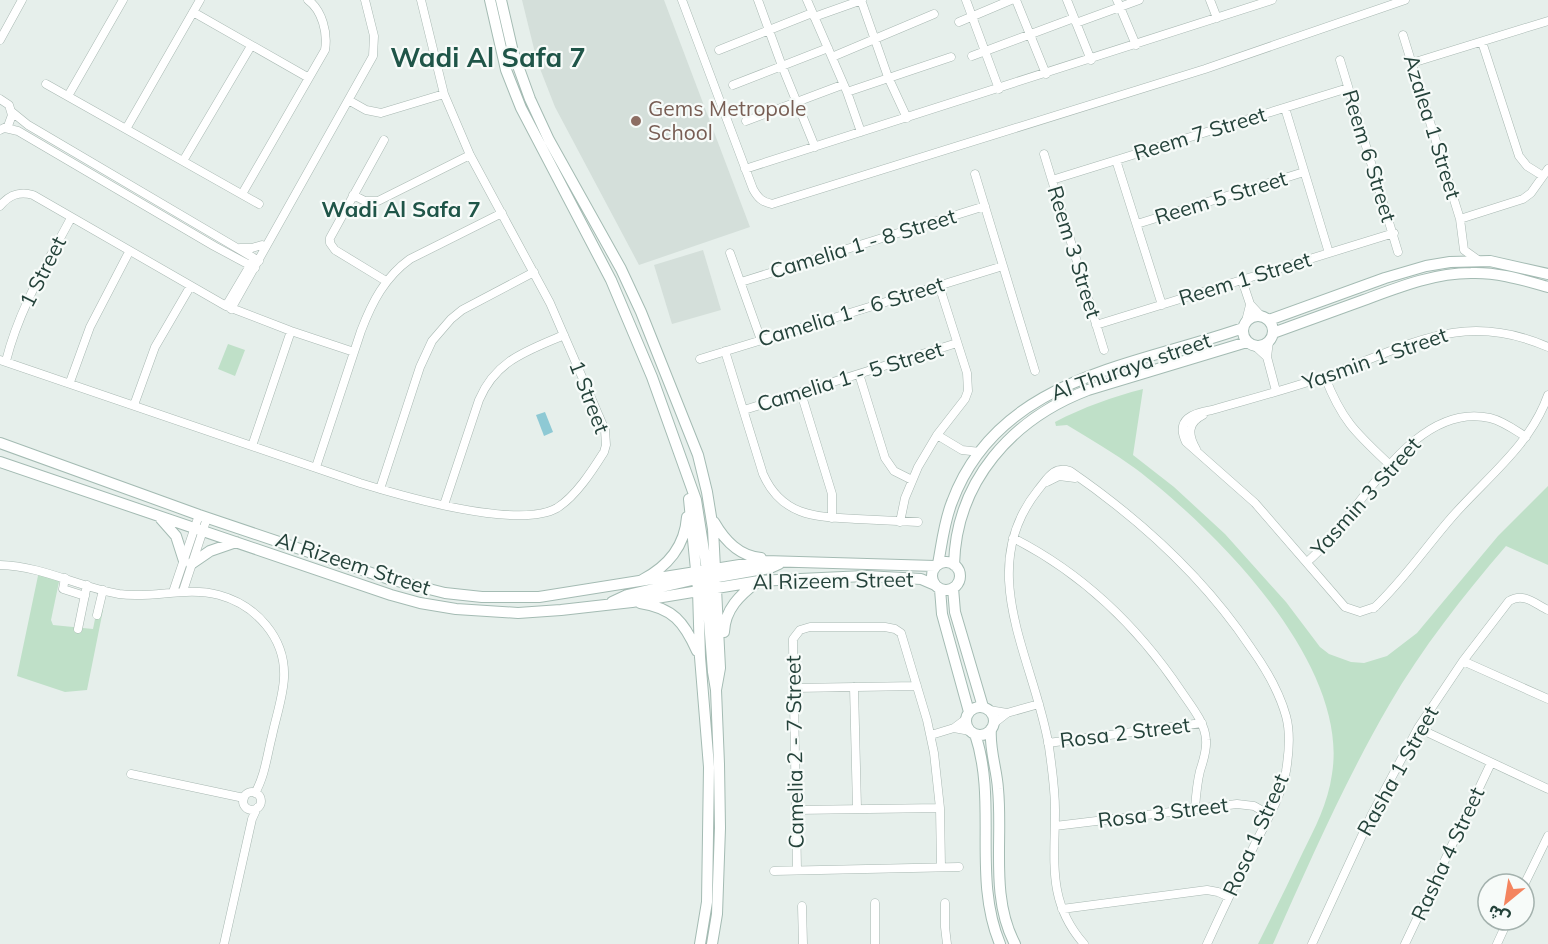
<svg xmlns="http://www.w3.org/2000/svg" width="1548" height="944" font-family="Mulish,'Noto Sans Arabic',sans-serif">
	<rect width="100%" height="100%" fill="#e6efeb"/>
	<path fill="#d4dfda" d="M522 0H664L750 227 639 265 555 107 537 61Z
		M703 250 721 310 672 324 654 265Z"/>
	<path fill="#bfe0c8" d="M228 344 245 350 235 376 218 369Z
		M1143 389 1133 455 1174 487 1225 534 1286 602 1320 647 1329 654 1351 662 1364 663 1387 656 1417 633 1498 536 1548 486V565L1506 546C1463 596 1422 648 1389 705 1345 781 1309 863 1273 944H1258C1273 914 1288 884 1302 854 1315 828 1328 803 1332 774 1350 664 1216 530 1136 469 1114 453 1090 439 1067 425L1056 426 1055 422C1084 407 1112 397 1143 389Z
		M39 571 60 577 51 620 53 625 93 629 97 609 103 610 87 690 65 692 17 676Z"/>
	<path fill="#8ec9d4" d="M545 412 553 432 544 436 536 415Z"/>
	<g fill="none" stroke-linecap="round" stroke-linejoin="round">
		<g stroke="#a8b8b2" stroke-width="9">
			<path id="street" d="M682 0 753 189C758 198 762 202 772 204L1205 69 1405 0
				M758 0 782 66 815 147
				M807 0 847 92 861 132
				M861 0 888 77 907 118
				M966 0 999 89
				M1016 0 1046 74
				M1067 0 1091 60
				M1117 0 1136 45
				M1210 0 1217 18
				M193 12 309 78
				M814 17 862 0
				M959 22 1011 0
				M1076 23 1139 0
				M1403 35 1460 219 1464 250 1478 260
				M0 40 22 0
				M1482 42 1519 156 1527 166 1543 176
				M719 50 812 13
				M972 56 1074 18
				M832 57 934 14
				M1340 60 1398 252
				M1412 63 1548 21
				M46 84 259 204
				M733 85 828 48
				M847 92 951 57
				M68 96 123 0
				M0 99 9 105 12 115 8 126 0 130
				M350 101 366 110 381 113 444 94
				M1285 108 1329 253
				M12 112 28 125 259 261
				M746 121 842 85
				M5 128 18 131 214 246 255 268
				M126 129 200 0
				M384 140 330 238V243L335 250 386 281
				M1044 154 1104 350
				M1116 160 1162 305
				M183 161 251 46
				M745 169 1272 0
				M975 174 1035 371
				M1052 180 1348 88
				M242 194 325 50C328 33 322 10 308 0
				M353 195 365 201H378L470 155
				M0 206C9 195 19 191 33 195L226 306 291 331 354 352
				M1460 219 1523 199 1531 193 1548 169
				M1137 224 1304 172
				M240 248H252L262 245
				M730 253 761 340
				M1242 280 1250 304 1261 316
				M741 282 985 206
				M226 306 252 262
				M231 309 373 56 374 36 365 0
				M1246 321 1250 305
				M1096 325 1394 233
				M1269 341 1267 357 1276 391
				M1255 346 1267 357
				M725 351 763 474C782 517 817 517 857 519 878 520 898 521 918 522
				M700 359 1003 266
				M0 360 360 483C402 496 518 530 557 508 576 496 592 471 604 452L606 445 605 430 550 303 470 155 444 94 421 0
				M6 361C19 309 46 265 71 218
				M859 374 885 458 894 471 912 480
				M1325 377C1342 421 1356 433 1390 465
				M70 382 90 327 129 252
				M801 393 832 494V518
				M134 405 155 347 190 287
				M744 410 957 343
				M937 435 962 450 980 452
				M252 446 291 331
				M1196 449C1188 435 1187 423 1203 415
				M316 467 361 331C372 302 385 277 410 259L502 213
				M1047 482 1059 476 1075 478
				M380 489 420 367 432 341 451 319 462 310 534 272
				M444 505 479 400C496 360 527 351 564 335
				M900 522 905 498 918 467 937 435 965 399 968 391 967 373 939 285
				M1013 538C1082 573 1138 627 1181 691 1191 706 1205 722 1206 740 1207 751 1203 761 1200 771 1197 783 1196 795 1195 808
				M1307 562C1358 519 1410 400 1490 418 1503 421 1515 430 1526 437
				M0 565C42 566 79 587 119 594 153 599 186 586 219 595 256 605 286 638 284 678 283 697 276 717 272 736 267 755 265 776 255 793
				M65 578 63 589 85 596
				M183 591 207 518
				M173 592 199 515
				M1375 607 1360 612 1345 607 1255 503 1186 442C1175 419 1193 413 1212 410 1250 399 1289 389 1326 376 1407 347 1461 309 1548 347
				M1374 608C1403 581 1425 548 1452 517 1486 478 1530 446 1548 395
				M97 615 103 590
				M78 629 87 585
				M1463 661 1548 699
				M854 687 857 808
				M794 688 917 686
				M989 710 1007 713
				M993 724 1007 713 1039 704
				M954 728 970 731
				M1418 728 1548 789
				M931 735 954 728 966 719
				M1048 743 1202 723
				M131 774 244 798
				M243 801a9 9 0 1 1 18 0a9 9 0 1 1-18 0Z
				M796 810 940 808
				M1055 826 1237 804 1254 806 1270 815
				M797 870 793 644V639L800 630 810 627H885L895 629 901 633 927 720 934 753 940 808 941 867
				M774 871 959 867
				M1524 885 1548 836
				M875 903V944
				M945 903V927L947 944
				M802 906 803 944
				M1062 909 1207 890 1218 892 1229 897
				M224 944 252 819 257 808
				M1084 944C1047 902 1055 862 1055 810 1055 789 1052 768 1049 747 1035 660 973 571 1038 490 1048 478 1053 466 1070 471 1141 520 1203 576 1251 648 1266 669 1279 691 1286 716 1291 734 1289 753 1286 771 1281 797 1266 822 1254 846 1238 878 1222 911 1207 944
				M1312 944 1372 814 1418 728 1463 661 1509 601C1524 592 1535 604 1548 610
				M1405 944 1491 763
				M1497 944 1508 920"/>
		</g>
		<g stroke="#a4bbb3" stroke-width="12">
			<path id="secondary" d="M490 0 506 70 521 108 611 280 652 377 696 500 707 570 710 576
				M501 0 513 52 530 99 549 140 621 269 641 312 698 455 707 492 713 529 720 668 716 690
				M1243 331a15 15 0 1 1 30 0a15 15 0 1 1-30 0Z
				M1269 320 1385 278 1426 266 1450 262 1490 261 1548 274
				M1273 333C1303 322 1334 311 1364 300 1399 287 1434 273 1471 273 1498 272 1523 280 1548 287
				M0 443 199 515 389 579 445 593 482 597H539L765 561 935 566
				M0 462 391 595 420 603 456 609 518 613 561 610 632 602 759 581 865 576 921 579 935 585
				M689 499 698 590 700 657 709 767 707 902 700 944
				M161 519 176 536 184 561
				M714 522C725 541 739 556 761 558
				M932 576a14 14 0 1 1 28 0a14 14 0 1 1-28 0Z
				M191 564 210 551 236 542
				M938 564C942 543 944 522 952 502 998 377 1135 366 1243 328
				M954 565C956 481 1012 419 1088 390L1247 342
				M712 578 770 568 779 564
				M642 580C667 567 685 546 687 517
				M706 582 713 672 716 690 719 764 720 828 717 914 712 944
				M953 588 955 612 983 707
				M940 589 942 614 969 712
				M612 602 627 595 701 578
				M640 603C673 608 684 622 697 651
				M724 632C725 609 740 595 757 582
				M966 721a14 14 0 1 1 28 0a14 14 0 1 1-28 0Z
				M991 729C989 748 997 770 998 789 1003 840 990 897 1015 944
				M975 734C998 802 972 877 1000 944"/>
		</g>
		<use href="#street" stroke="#fff" stroke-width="8"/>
		<use href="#secondary" stroke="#fff" stroke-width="10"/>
	</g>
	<circle fill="#8d6e63" stroke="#f7fbf9" stroke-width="2" cx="636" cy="121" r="6"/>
	<g text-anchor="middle" stroke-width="4.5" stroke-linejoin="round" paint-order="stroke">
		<g font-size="21" fill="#785e54" stroke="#f7fbf9" text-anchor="start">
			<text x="648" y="116">Gems Metropole<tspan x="648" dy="24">School</tspan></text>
		</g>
		<g font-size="21" fill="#24423a" stroke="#f7fbf9">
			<text transform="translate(1432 127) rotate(73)" y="7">Azalea 1 Street</text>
			<text transform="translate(1200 134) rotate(-17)" y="7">Reem 7 Street</text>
			<text transform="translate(1369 156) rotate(73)" y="7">Reem 6 Street</text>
			<text transform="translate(1221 198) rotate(-17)" y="7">Reem 5 Street</text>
			<text transform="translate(863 244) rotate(-17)" y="7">Camelia 1 - 8 Street</text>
			<text transform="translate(1074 252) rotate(73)" y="7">Reem 3 Street</text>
			<text transform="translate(43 272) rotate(-63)" y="7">1 Street</text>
			<text transform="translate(1245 279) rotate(-17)" y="7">Reem 1 Street</text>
			<text transform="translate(851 312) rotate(-17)" y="7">Camelia 1 - 6 Street</text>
			<text transform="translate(1375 359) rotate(-19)" y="7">Yasmin 1 Street</text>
			<text transform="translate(1131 367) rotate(-19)" y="7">Al Thuraya street</text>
			<text transform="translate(850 377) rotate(-17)" y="7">Camelia 1 - 5 Street</text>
			<text transform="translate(589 397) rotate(69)" y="7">1 Street</text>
			<text transform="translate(1366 497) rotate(-48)" y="7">Yasmin 3 Street</text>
			<text transform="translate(353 564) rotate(18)" y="7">Al Rizeem Street</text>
			<text transform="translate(833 581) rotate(-1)" y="7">Al Rizeem Street</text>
			<text transform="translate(1125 733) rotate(-7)" y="7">Rosa 2 Street</text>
			<text transform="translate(795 752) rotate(-91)" y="7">Camelia 2 - 7 Street</text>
			<text transform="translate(1398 771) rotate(-61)" y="7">Rasha 1 Street</text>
			<text transform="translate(1163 813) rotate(-7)" y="7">Rosa 3 Street</text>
			<text transform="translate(1256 835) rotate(-66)" y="7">Rosa 1 Street</text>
			<text transform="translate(1448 854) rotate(-65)" y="7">Rasha 4 Street</text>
		</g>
		<g font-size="22" font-weight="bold" fill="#1f5548" stroke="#f7fbf9">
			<text x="401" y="217">Wadi Al Safa 7</text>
		</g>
		<g font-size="27" font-weight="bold" fill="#1f5548" stroke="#f7fbf9">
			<text x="488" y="67">Wadi Al Safa 7</text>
		</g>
	</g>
	<g transform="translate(1506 902) rotate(210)"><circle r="28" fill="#f7fbf9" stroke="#a3b1ad" stroke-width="1.5"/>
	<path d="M0-4.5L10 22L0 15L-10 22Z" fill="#f4845f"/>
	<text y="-9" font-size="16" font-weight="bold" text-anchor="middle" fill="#24423a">ش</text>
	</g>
</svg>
